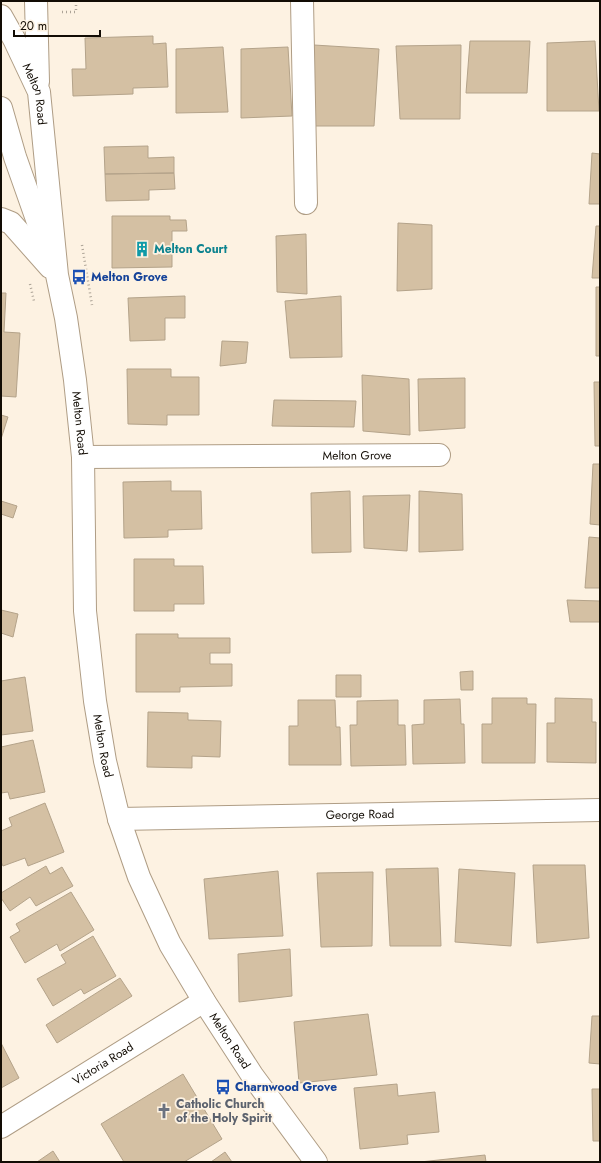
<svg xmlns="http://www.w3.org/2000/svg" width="601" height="1163" font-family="Jost,sans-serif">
	<rect width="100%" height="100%" fill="#fdf2e2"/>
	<path fill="#d4c0a3" stroke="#b4a38a" d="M153 36V44L166 43 168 87 133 88V94L73 96 72 69H86L85 38Z
		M470 41H530L527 93H466Z
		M595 41 599 111H547V43Z
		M314 45 379 49 374 126H309Z
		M461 45 460 119H400L396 46Z
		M223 47 228 112 176 113V49Z
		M288 47 292 116 241 118V49Z
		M148 146V158L174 157V173L105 174 104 147Z
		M592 153 600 154V204H589Z
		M174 173 175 189 149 190V200L106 201 105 174Z
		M112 216H170V220H186L187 231H172V267L112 268Z
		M398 223 432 225V289L397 291Z
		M596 226H600V278H592Z
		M306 234 307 294 277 292 276 236Z
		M596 287H600V356H596Z
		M1 293H6L4 332 20 333 16 397 1 396Z
		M185 296V318H165V340L130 341 128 298Z
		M341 296 342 357 290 358 285 301Z
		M222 341 248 342 246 363 220 366Z
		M127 369H171V377H199V415H167V425L128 424Z
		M362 375 409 379 410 435 363 431Z
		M465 378V428L419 431 418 379Z
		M594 382H600V446H595Z
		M274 400 356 401 354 427 272 426Z
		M1 415 8 417 1 439Z
		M593 464H600V525L590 524Z
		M171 481V491H201L202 529 168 530V537L124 538 123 482Z
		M350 491 351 552 312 553 311 493Z
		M419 491 462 494 463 550 419 552Z
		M410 495 407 551 364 548 363 496Z
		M1 501 17 506 13 518 1 514Z
		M589 537 600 538V588H585Z
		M134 559H174V566H203L204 604H174V611H134Z
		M567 600 600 601V622H570Z
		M1 610 18 614 13 637 1 633Z
		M136 634H178V638H230V653H210V664H232V686L180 687V692H136Z
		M473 671V690H461L460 672Z
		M336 675H361V697H336Z
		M25 677 33 731 1 735V681Z
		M492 698H527V704H536L535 763H482V724H492Z
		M555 698 592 699V722H596V763L547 762V723H555Z
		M460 699 461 724H464L465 763 413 764 412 725 424 724V700Z
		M298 700H335L336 727H340L341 765H289V726H298Z
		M398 700V725H405L406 765 351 766 350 725H357V701Z
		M148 712 188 713V720L221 721 220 757 192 756V768L147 767Z
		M33 740 45 792 10 799 8 792 1 793V747Z
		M45 803 64 852 28 866 25 858 3 866 1 862V831L12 826 9 818Z
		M533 865H585L589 938 537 943Z
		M46 866 50 874 62 867 73 886 36 906 30 897 10 911 1 898V893Z
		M438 868 441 946H390L386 869Z
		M459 869 515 873 511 946 455 942Z
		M278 871 283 936 209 939 204 879Z
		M373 872 372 946 321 947 317 873Z
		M71 892 94 930 60 951 57 944 25 963 10 937 20 931 16 924Z
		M93 936 116 976 84 994 81 989 53 1006 37 979 66 963 61 955Z
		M290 949 292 996 239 1002 238 954Z
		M120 978 132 996 57 1043 46 1025Z
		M368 1014 377 1075 299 1083 294 1022Z
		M592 1016H600V1064L589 1063Z
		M1 1043 19 1078 1 1088Z
		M183 1074 222 1139 184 1162H124L101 1124Z
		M397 1084 398 1096 435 1092 439 1132 407 1135 408 1144 360 1149 354 1088Z
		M592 1089H600V1141H593Z
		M53 1151 60 1162H37Z
		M225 1152 232 1162H211Z
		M485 1155 486 1162H420Z"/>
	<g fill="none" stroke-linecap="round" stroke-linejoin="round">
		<g stroke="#af9d85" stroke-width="24">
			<g id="minor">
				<path d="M302 1 306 203"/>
				<path id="s1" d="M83 457 439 455"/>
				<path id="s2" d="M119 819 600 810"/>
				<path id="s3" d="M1 1127 204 1001"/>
			</g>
		</g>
		<g stroke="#af9d85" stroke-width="24">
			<g id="major">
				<path d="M36 1 38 82"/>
				<path id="s4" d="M1 16 14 39 39 92 57 275 66 318 75 380 83 457 85 611 95 701 105 761 119 819 139 877 170 944 204 1001 252 1075 316 1162"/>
				<path d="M1 108 15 157 45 242"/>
				<path d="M1 219 11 223 50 267"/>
			</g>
		</g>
		<path stroke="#ada497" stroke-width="2.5" stroke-dasharray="1 3" stroke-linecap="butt" d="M62 12H76V1
			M82 245 92 305
			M30 284 34 301"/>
		<use href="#minor" stroke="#fff" stroke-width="22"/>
		<use href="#major" stroke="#fff" stroke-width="22"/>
	</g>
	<defs>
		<g id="building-bare" transform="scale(1.2)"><path d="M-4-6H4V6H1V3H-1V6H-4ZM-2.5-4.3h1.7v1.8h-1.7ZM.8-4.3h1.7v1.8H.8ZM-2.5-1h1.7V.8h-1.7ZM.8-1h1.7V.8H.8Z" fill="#0f9aa8" stroke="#fdf2e2" stroke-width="2.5" paint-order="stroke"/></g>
		<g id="bus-bare" transform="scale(1.2)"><path d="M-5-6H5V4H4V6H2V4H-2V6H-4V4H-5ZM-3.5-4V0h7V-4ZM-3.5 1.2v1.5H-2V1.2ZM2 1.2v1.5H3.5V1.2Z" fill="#1a4fb4" stroke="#fdf2e2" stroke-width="2.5" paint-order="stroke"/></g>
		<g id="church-bare" transform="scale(1.2)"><path d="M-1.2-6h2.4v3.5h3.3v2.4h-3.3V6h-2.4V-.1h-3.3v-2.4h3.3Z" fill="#6b7280" stroke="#fdf2e2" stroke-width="2.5" paint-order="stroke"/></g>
	</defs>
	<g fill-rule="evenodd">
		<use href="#building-bare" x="142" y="249"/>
		<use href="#bus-bare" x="79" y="277"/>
		<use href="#bus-bare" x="223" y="1087"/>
		<use href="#church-bare" x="164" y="1111"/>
	</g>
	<g text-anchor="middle" stroke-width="3.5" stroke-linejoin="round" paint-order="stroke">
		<g font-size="12" fill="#120c04" stroke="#fdf2e2">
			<text dy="4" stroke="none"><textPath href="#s4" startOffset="86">Melton Road</textPath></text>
			<text dy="4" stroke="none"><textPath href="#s4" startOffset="419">Melton Road</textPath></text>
			<text dy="4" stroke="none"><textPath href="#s1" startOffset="274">Melton Grove</textPath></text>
			<text dy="4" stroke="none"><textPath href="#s4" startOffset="743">Melton Road</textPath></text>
			<text dy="4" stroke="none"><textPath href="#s2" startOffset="241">George Road</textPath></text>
			<text dy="4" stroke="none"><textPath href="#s4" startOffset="1067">Melton Road</textPath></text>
			<text dy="4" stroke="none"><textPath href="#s3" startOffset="120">Victoria Road</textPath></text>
		</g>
		<g font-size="12" font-weight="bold" fill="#0d838f" stroke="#fdf2e2" text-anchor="start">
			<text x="154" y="253">Melton Court</text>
		</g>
		<g font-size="12" font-weight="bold" fill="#164399" stroke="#fdf2e2" text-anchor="start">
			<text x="91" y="281">Melton Grove</text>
			<text x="235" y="1091">Charnwood Grove</text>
		</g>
		<g font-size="12" font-weight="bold" fill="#5b616d" stroke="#fdf2e2" text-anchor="start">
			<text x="176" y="1108">Catholic Church<tspan x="176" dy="14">of the Holy Spirit</tspan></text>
		</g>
	</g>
	<rect width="601" height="1163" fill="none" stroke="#120c04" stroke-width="4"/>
	<path d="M14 30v6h86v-6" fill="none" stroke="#120c04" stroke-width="2"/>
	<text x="20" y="30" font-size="12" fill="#120c04" stroke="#fdf2e2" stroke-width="3" paint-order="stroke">20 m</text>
</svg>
